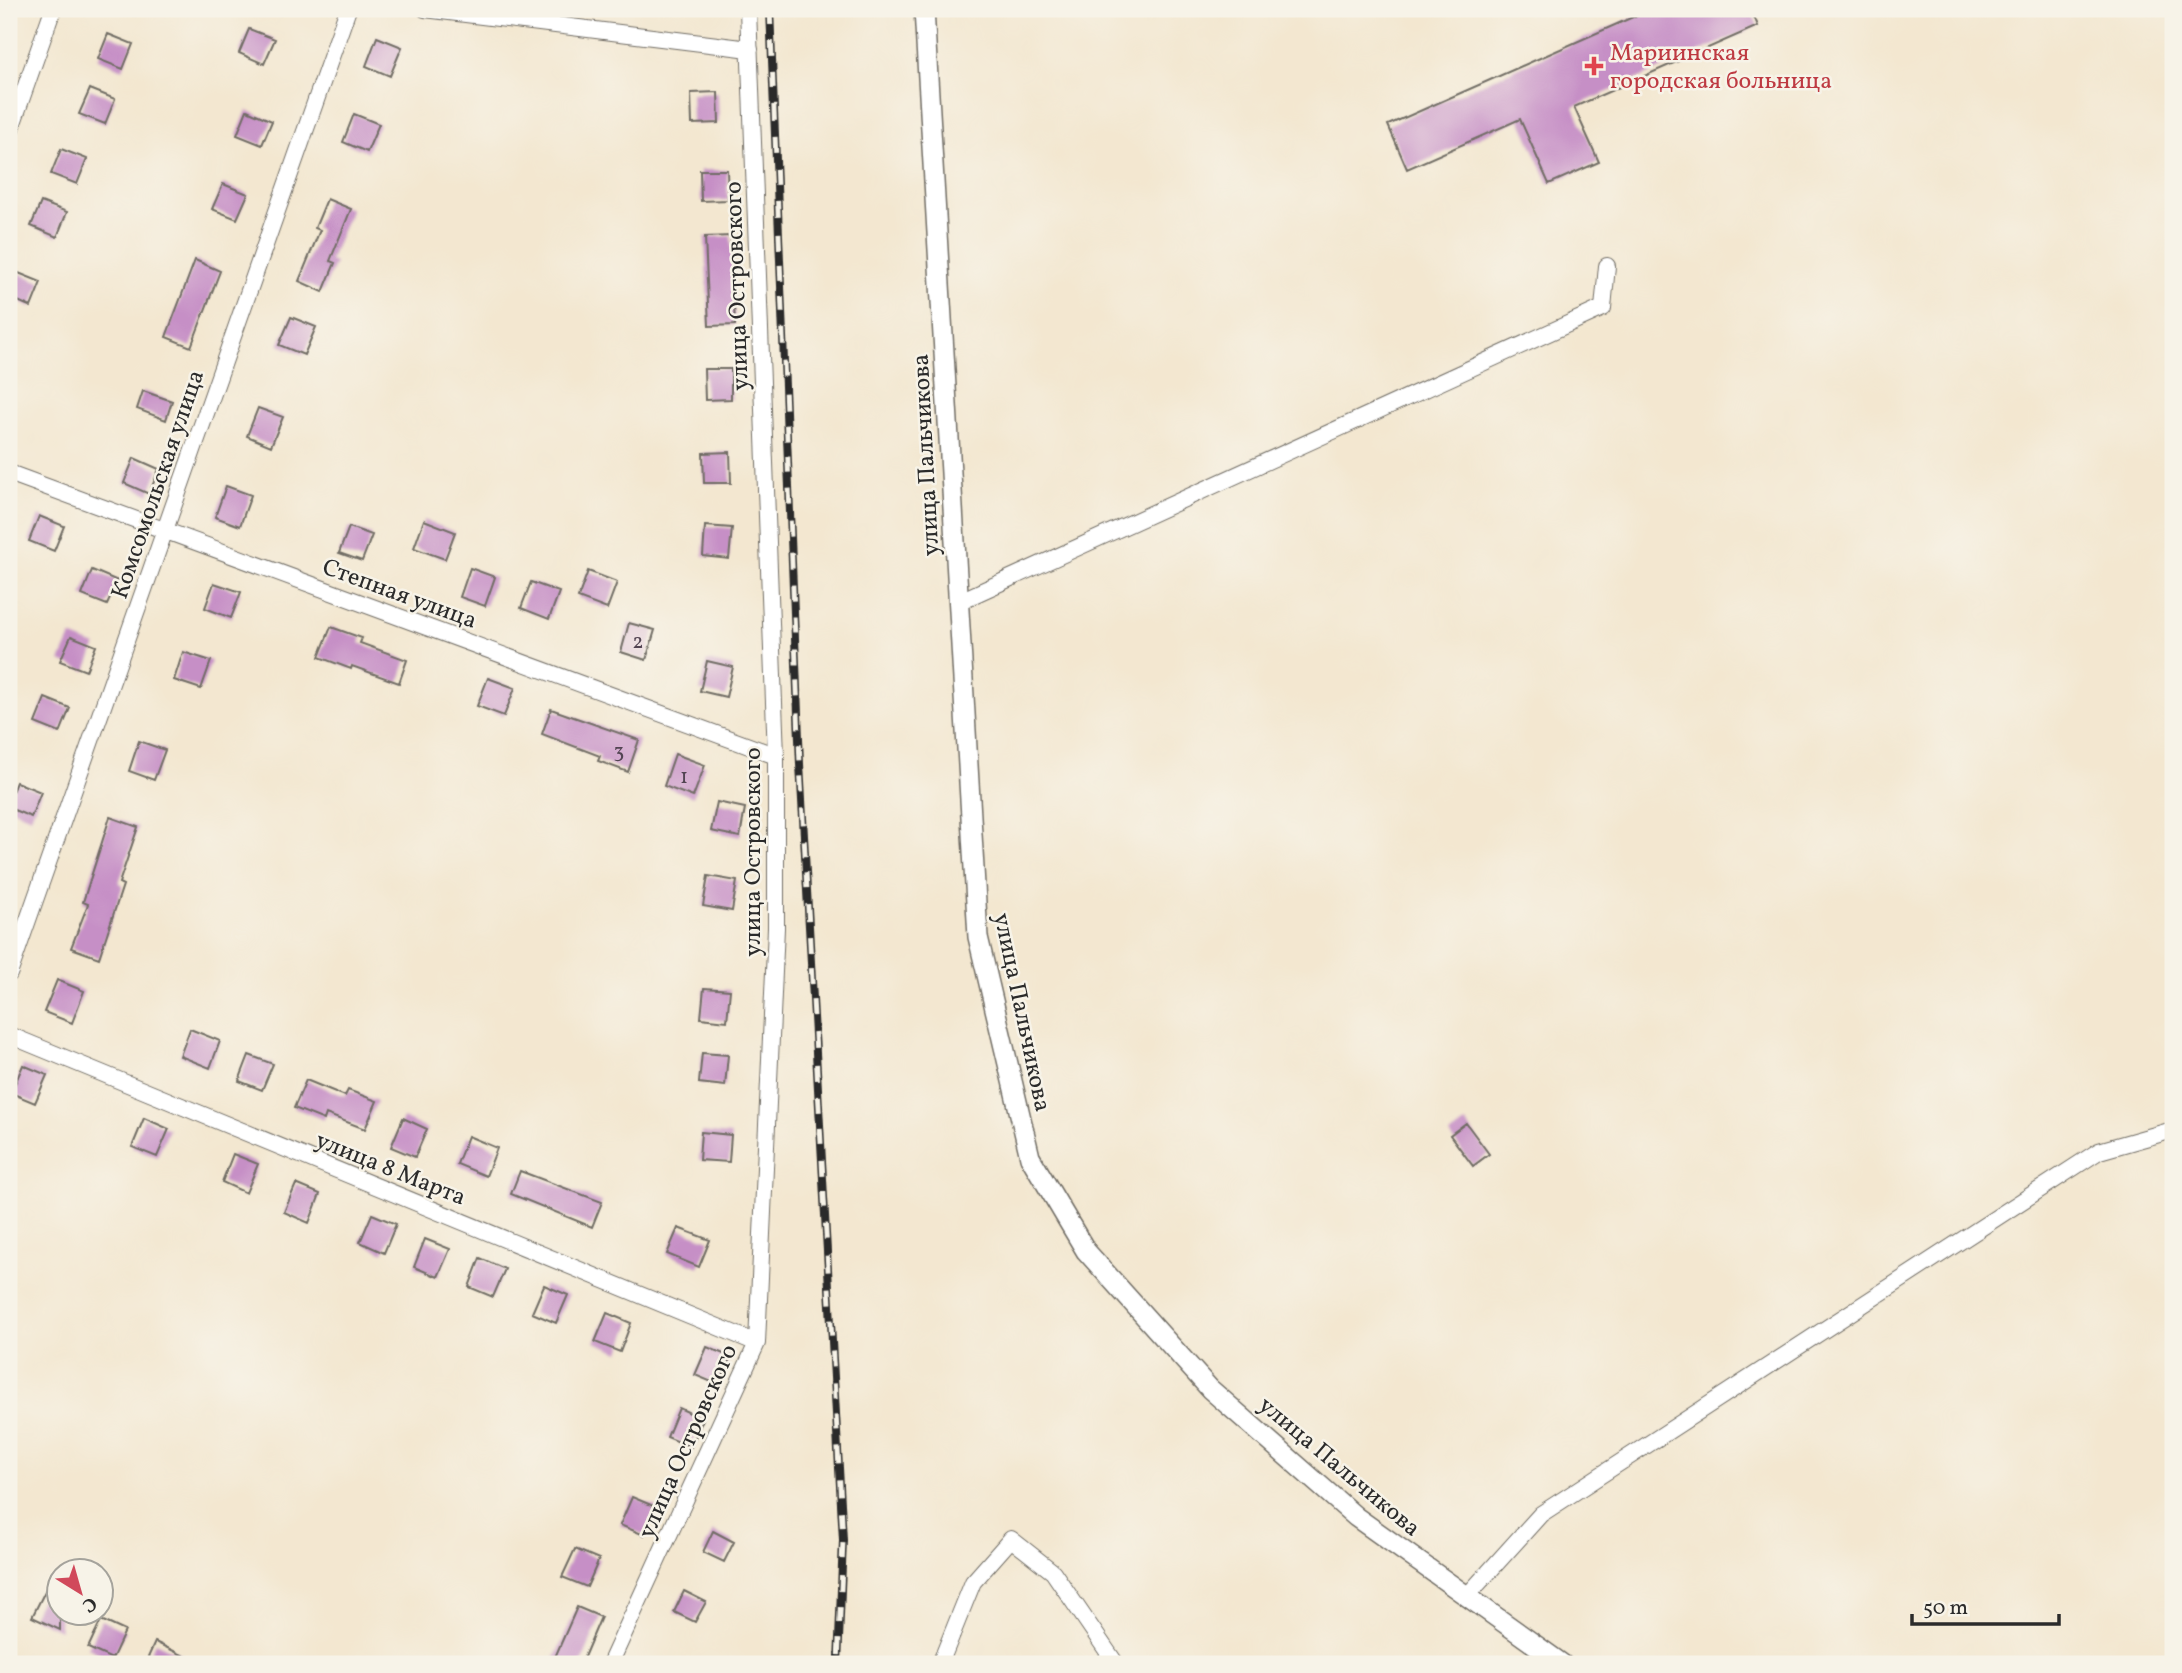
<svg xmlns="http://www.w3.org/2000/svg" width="2182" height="1673" font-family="Vollkorn,serif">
	<rect width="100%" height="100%" fill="#f7f3e8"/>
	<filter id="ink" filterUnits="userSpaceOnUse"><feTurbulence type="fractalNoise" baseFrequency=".0143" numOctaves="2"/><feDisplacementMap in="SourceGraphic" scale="14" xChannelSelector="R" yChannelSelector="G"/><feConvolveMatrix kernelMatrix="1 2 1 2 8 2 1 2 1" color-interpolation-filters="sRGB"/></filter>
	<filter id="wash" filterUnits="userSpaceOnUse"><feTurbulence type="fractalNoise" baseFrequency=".00686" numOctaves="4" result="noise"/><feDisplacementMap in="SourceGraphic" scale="28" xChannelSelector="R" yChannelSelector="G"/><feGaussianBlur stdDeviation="1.57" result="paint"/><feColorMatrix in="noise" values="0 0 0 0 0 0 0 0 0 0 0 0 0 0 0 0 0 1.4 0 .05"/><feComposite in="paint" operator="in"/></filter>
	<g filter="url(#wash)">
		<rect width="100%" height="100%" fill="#f3e7d0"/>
		<g id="blocks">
			<path fill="#c68fc6" d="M1651 9H1751L1758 26 1574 107 1599 162 1549 184 1520 119 1407 169 1388 125Z
				M249 29 275 39 264 64 239 53Z
				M108 34 133 44 123 69 98 59Z
				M377 37 402 47 390 76 366 66Z
				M90 89 115 99 105 124 79 114Z
				M718 92 719 123 692 124 691 93Z
				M247 110 272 121 262 145 237 135Z
				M354 114 379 124 367 152 343 142Z
				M61 149 87 159 77 184 51 174Z
				M700 170H727L728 200 701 201Z
				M223 184 248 194 237 219 212 209Z
				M327 199 351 209 330 261 335 263 323 292 299 281 320 230 315 228Z
				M41 202 67 212 57 237 31 226Z
				M731 236 735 325 709 326 705 237Z
				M195 260 220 271 191 347 166 337Z
				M16 272 41 282 31 307 9 297V290Z
				M291 317 316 327 304 355 279 345Z
				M704 369H731V399L705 400Z
				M143 391 172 401 166 420 137 409Z
				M258 408 283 417 271 446 247 436Z
				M730 452 731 483H704L703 453Z
				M134 458 159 469 149 494 124 483Z
				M226 486 251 495 240 526 215 517Z
				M39 516 64 526 54 551 29 541Z
				M424 520 455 532 445 559 414 548Z
				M705 526 732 528 729 559 703 556Z
				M349 527 372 535 362 561 339 553Z
				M470 568 495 577 485 606 460 597Z
				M92 570 118 581 107 605 82 595Z
				M588 571 617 582 607 609 578 598Z
				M531 582 559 592 549 619 521 608Z
				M214 583 241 592 231 618 205 608Z
				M629 623 655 630 646 660 621 652Z
				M331 627 362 638 360 643 407 660 399 683 352 666 351 669 319 657Z
				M71 636 96 646 86 671 60 661Z
				M183 652 211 661 201 689 174 680Z
				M707 661 733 667 726 697 700 691Z
				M488 678 515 688 504 716 477 706Z
				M45 698 70 708 60 733 35 723Z
				M551 709 639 740 628 772 598 761 600 756 542 734Z
				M139 741 165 750 154 780 129 771Z
				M675 754 705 765 693 797 664 786Z
				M16 782 41 792 31 817 9 808V799Z
				M717 802 745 808 740 837 711 831Z
				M110 817 138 827 119 883 123 885 99 958 71 948 88 904 83 902Z
				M708 876 737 881 732 911 703 906Z
				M57 980 84 991 72 1023 44 1012Z
				M704 988 730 990 727 1021 701 1018Z
				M190 1029 220 1041 210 1068 180 1056Z
				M702 1053 728 1055 725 1086 699 1083Z
				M249 1055 273 1064 262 1090 239 1081Z
				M23 1065 47 1075 35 1103 11 1093Z
				M306 1080 345 1096 348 1090 377 1101 365 1129 326 1114 324 1120 294 1108Z
				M144 1118 169 1129 157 1157 132 1147Z
				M403 1118 427 1129 415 1157 391 1147Z
				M1466 1123 1489 1154 1473 1166 1450 1135Z
				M701 1132 731 1135 729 1162 699 1160Z
				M468 1136 497 1148 486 1176 457 1164Z
				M233 1154 258 1164 246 1193 222 1182Z
				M520 1171 602 1202 592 1227 511 1194Z
				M296 1184 320 1194 309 1223 284 1212Z
				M372 1214 396 1224 384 1253 360 1242Z
				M678 1228 710 1240 699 1267 667 1254Z
				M425 1239 450 1249 438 1277 414 1267Z
				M480 1258 505 1269 493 1297 469 1287Z
				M544 1285 568 1295 556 1323 532 1313Z
				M607 1313 631 1323 620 1352 595 1342Z
				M707 1347 731 1357 719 1385 695 1375Z
				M679 1408 703 1419 691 1447 667 1437Z
				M632 1497 656 1507 644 1535 620 1525Z
				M713 1531 734 1542 724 1562 703 1552Z
				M575 1549 599 1559 587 1587 562 1577Z
				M46 1589 60 1596V1630L32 1617Z
				M684 1591 706 1602 695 1622 674 1612Z
				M577 1607 601 1617 581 1664H552Z
				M101 1620 125 1631 112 1659 88 1648Z
				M155 1642 201 1664H145Z"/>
		</g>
	</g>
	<g filter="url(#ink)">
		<use href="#blocks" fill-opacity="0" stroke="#716d65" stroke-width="2"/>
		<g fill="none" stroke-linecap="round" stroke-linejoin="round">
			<g stroke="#716d65" stroke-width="18">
				<path id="minor" d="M425 9 750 49
					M9 134 53 9
					M9 473 776 756
					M958 602 1603 308 1607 266
					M9 974 348 9
					M9 1035 757 1343
					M1467 1596 1541 1514 2099 1151 2173 1130
					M9 1664H10
					M610 1664 757 1343 776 928V756L748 9
					M940 1664 973 1582 1011 1539 1053 1572 1116 1664"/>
			</g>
			<g stroke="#716d65" stroke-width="22">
				<path id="tertiary" d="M924 9 978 937 1030 1157 1086 1251 1210 1389 1356 1517 1562 1664"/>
			</g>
			<use href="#minor" stroke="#fff" stroke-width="16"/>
			<use href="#tertiary" stroke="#fff" stroke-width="19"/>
			<g stroke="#2b2b2b" stroke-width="8">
				<path id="rail" d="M770 9 800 764 843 1540 838 1664"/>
			</g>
			<use href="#rail" stroke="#f7f3e8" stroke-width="5" stroke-dasharray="16" stroke-linecap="butt"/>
		</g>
	</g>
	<path fill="#e0444e" stroke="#f7f3e8" stroke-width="2.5" d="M1590.5 55.5h7v7h7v7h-7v7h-7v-7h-7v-7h7z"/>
	<g text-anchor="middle" stroke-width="5" stroke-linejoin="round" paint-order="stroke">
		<g font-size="21" fill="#524452">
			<text x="638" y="648">2</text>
			<text x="619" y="757">3</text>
			<text x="684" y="783">1</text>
		</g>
		<g font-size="24" fill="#be3a42" stroke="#f7f3e8" text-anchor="start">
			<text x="1610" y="60">Мариинская<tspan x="1610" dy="28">городская больница</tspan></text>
		</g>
		<g font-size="24" fill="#2b2b2b" stroke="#f7f3e8">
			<text transform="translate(736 286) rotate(-92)" y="8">улица Островского</text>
			<text transform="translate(925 455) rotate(-93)" y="8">улица Пальчикова</text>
			<text transform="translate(157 484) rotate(-71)" y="8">Комсомольская улица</text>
			<text transform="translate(400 593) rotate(20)" y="8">Степная улица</text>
			<text transform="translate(752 852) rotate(-90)" y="8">улица Островского</text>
			<text transform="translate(1023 1012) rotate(78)" y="8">улица Пальчикова</text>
			<text transform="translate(391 1168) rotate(22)" y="8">улица 8 Марта</text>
			<text transform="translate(687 1441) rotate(-66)" y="8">улица Островского</text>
			<text transform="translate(1340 1466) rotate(40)" y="8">улица Пальчикова</text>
		</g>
	</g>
	<rect width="2182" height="1673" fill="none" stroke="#f7f3e8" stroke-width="35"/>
	<g transform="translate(80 1592) rotate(143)"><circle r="33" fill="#f7f3e8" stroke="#a5a39c" stroke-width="2"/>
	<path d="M0-5L12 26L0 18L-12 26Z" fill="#d1495b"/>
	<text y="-10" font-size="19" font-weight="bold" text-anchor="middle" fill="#2b2b2b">С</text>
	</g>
	<path d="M1912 1614v10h147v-10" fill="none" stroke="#2b2b2b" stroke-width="3.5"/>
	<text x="1923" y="1614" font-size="21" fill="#2b2b2b" stroke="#f7f3e8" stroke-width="5" paint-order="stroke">50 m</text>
</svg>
